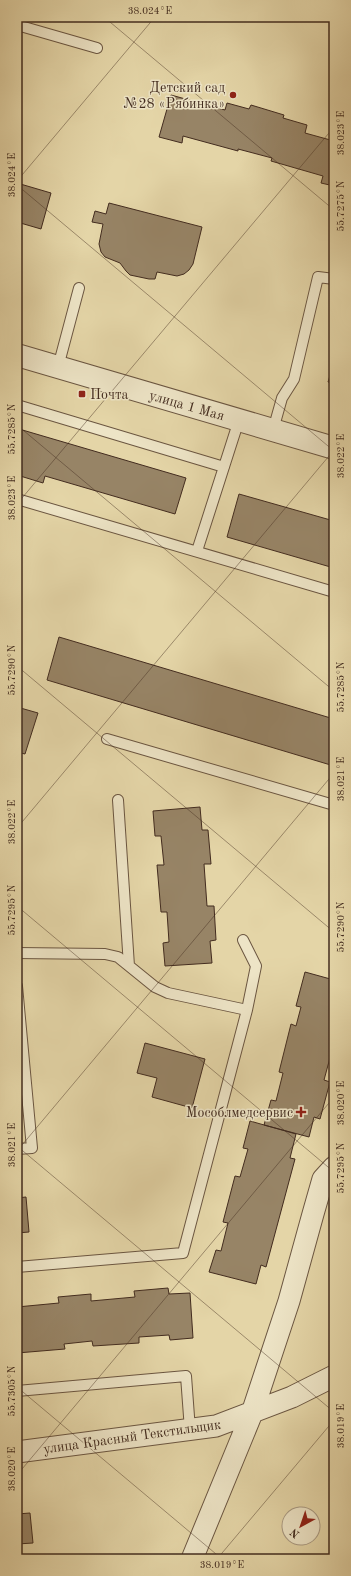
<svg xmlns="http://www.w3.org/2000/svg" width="351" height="1576" font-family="'Old Standard TT',serif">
	<rect width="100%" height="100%" fill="#e4d5a7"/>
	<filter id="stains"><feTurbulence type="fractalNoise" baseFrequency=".005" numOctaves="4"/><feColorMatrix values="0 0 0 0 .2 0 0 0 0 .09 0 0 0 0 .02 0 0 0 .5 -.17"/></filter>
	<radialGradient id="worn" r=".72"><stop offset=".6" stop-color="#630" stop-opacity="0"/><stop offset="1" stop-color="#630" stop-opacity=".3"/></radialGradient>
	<path fill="#978466" stroke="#432c1f" d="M171 95 225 110 227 103 249 109 251 105 284 115 283 118 307 125 305 133 334 141V186L321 183 323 176 271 161 272 158 238 149V151L183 136 182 143 159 137Z
		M17 183 51 193 41 229 17 222Z
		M109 203 202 227 193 264 189 270 184 274 177 276 157 272 155 279H149L130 275 126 271 120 263 105 257 101 252 99 244 103 224 92 222 95 211 106 214Z
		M334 362V384L328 382Z
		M19 429 186 478 175 514 45 476 43 483 17 475V434Z
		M239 494 334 521V568L227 537Z
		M59 637 334 719V766L47 680Z
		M17 707 38 713 25 754 17 752Z
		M200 807 202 830H208L211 864H204L207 906H214L216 940 210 941 212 963 165 966 163 943 169 942 167 912H161L157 865H164L161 836H155L153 811Z
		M305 972 334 980V1043L324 1080 330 1082 320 1119 314 1117 309 1137 264 1125 271 1100 276 1101 283 1073 279 1072 291 1024 296 1026 301 1007 296 1006Z
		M145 1043 205 1059 192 1108 152 1097 157 1078 137 1073Z
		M250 1121 296 1134 290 1158 295 1159 266 1267 261 1265 256 1284 209 1272 216 1250 221 1251 228 1223 223 1222 235 1176 240 1177 248 1149 243 1148Z
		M26 1197 29 1232 17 1233V1198Z
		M168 1288 169 1294 190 1293 193 1338 170 1340 169 1335 139 1337V1343L93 1346 92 1341 64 1344 65 1349 17 1353V1307L59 1303 58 1297 91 1294V1301L135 1297 134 1291Z
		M30 1513 33 1543 17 1544V1514Z"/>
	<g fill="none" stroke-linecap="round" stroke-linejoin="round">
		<g stroke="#6b5641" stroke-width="12">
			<path id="service" d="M17 25 97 48
				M58 367 79 288
				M17 405 224 467
				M273 430 282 398 294 379 318 277 334 279
				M17 499 334 592
				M197 551 239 420
				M107 739 334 805
				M118 800 129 966
				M17 953 105 954 118 957 155 987 168 993 247 1010
				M17 986 32 1148 17 1149
				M17 1267 183 1253 247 1010 256 966 243 940
				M17 1391 186 1376 190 1430"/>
		</g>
		<g stroke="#6b5641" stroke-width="23">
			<path id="minor" d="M17 1452 216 1426 292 1397 334 1376
				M192 1559 252 1413 289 1301 313 1214 323 1179 334 1167"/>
		</g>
		<g stroke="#6b5641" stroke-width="24">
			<path id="tertiary" d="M17 355 334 448"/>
		</g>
		<use href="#service" stroke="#ede4c6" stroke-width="10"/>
		<use href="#minor" stroke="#ede4c6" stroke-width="21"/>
		<use href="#tertiary" stroke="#ede4c6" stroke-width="22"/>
	</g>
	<path fill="none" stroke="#432c1f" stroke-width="1" stroke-opacity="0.45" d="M104 17 334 210M17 181 155 17M17 185 334 451M17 425 334 691M17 504 334 127M17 666 334 932M17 828 334 450M17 906 334 1172M17 1146 334 1412M17 1151 334 773M17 1387 222 1559M17 1475 334 1097M217 1559 334 1420"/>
	<g fill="#8f2418" stroke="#ede4c6" stroke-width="1.5">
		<circle cx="233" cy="95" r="4"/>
		<rect x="78" y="390" width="8" height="8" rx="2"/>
		<path d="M299 1106h4v4h4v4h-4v4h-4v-4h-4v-4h4z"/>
	</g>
	<g text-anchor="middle" stroke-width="3" stroke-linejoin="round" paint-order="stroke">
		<g font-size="14" fill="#432c1f" stroke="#ede4c6" text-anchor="end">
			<text x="225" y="92">Детский сад<tspan x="225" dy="16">№28 «Рябинка»</tspan></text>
			<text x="90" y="399" text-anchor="start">Почта</text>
			<text x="293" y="1117">Мособлмедсервис</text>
		</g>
		<g font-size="14" fill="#432c1f" stroke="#ede4c6">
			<text transform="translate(187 405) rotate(16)" y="5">улица 1 Мая</text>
			<text transform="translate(132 1436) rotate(-8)" y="5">улица Красный Текстильщик</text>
		</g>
	</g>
	<rect width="351" height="1576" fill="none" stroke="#e4d5a7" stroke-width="44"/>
	<g transform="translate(301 1526) rotate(220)"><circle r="19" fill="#ede4c6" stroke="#a99a83"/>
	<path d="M0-3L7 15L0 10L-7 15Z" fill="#8f2418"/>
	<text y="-6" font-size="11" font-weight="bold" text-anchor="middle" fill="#432c1f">N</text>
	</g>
	<rect x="22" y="22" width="307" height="1532" fill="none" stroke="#432c1f" stroke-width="1.5"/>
	<g font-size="10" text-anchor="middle" fill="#432c1f">
		<text x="150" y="14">38.024°E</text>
		<text transform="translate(340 133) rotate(-90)" y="4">38.023°E</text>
		<text transform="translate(11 175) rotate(-90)" y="4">38.024°E</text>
		<text transform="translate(340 206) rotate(-90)" y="4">55.7275°N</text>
		<text transform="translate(11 429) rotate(-90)" y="4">55.7285°N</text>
		<text transform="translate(340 456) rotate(-90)" y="4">38.022°E</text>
		<text transform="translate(11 498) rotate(-90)" y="4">38.023°E</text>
		<text transform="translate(11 670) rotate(-90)" y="4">55.7290°N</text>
		<text transform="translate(340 687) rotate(-90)" y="4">55.7285°N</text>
		<text transform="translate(340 779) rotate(-90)" y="4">38.021°E</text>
		<text transform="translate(11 822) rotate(-90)" y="4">38.022°E</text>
		<text transform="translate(11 910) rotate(-90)" y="4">55.7295°N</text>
		<text transform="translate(340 927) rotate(-90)" y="4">55.7290°N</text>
		<text transform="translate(340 1103) rotate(-90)" y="4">38.020°E</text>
		<text transform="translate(11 1145) rotate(-90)" y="4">38.021°E</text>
		<text transform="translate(340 1168) rotate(-90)" y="4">55.7295°N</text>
		<text transform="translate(11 1391) rotate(-90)" y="4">55.7305°N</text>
		<text transform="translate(340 1426) rotate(-90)" y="4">38.019°E</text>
		<text transform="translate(11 1469) rotate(-90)" y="4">38.020°E</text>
		<text x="222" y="1568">38.019°E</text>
	</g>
	<rect width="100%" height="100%" filter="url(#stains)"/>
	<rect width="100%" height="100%" fill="url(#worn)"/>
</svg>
